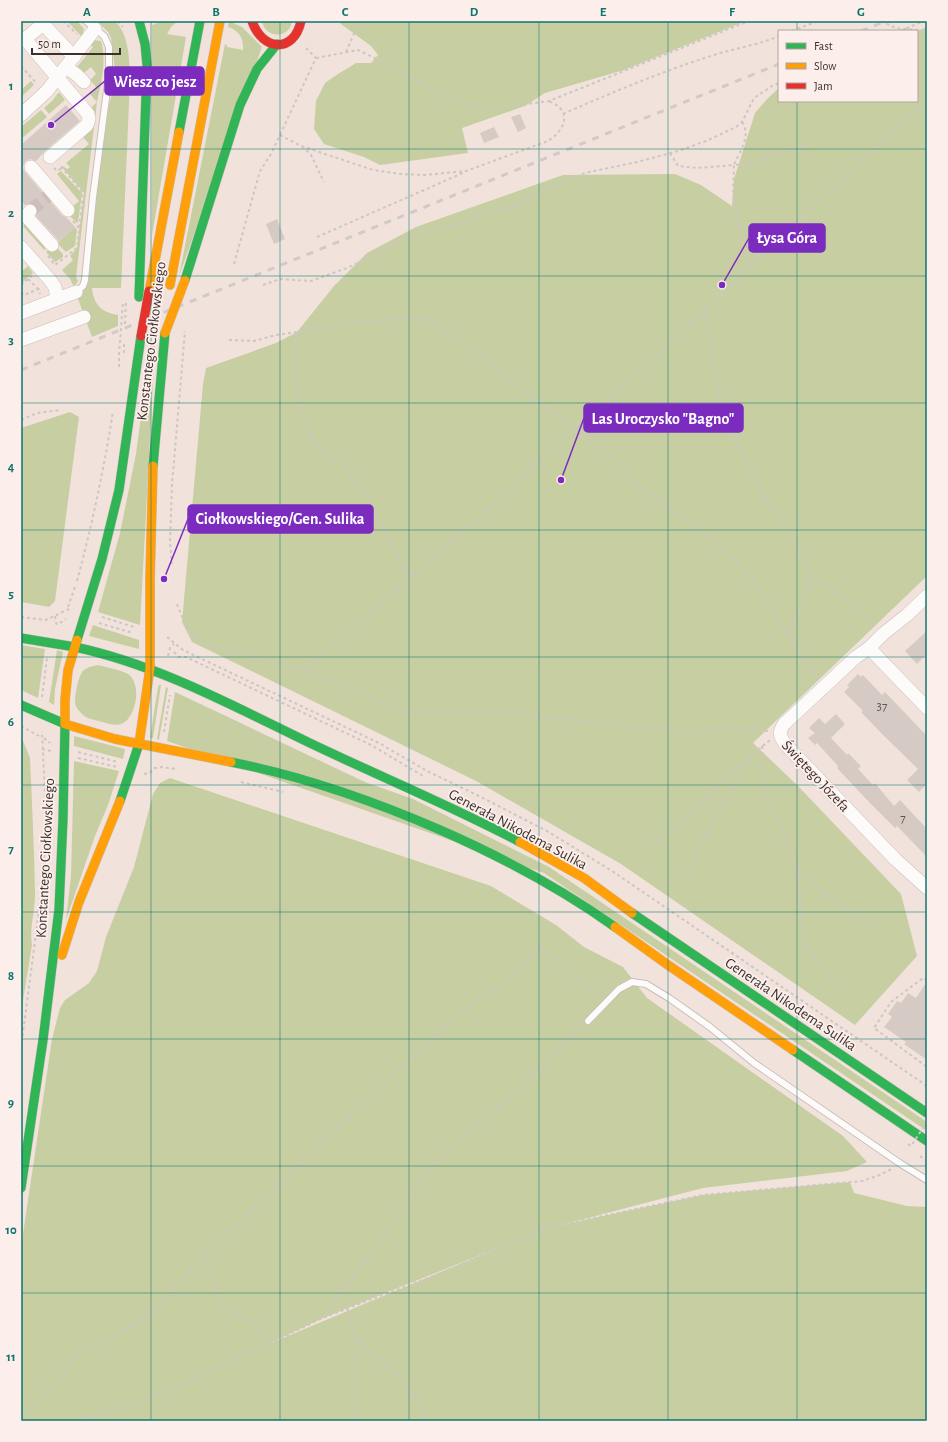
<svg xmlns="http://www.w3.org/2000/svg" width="948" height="1442" font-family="'Alegreya Sans',sans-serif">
	<rect width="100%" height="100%" fill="#f2e2dc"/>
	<path fill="#c7cfa2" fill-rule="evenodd" d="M67 21H77L84 29 82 37Z
		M97 21H115C130 36 129 60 130 80L121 288H92C94 305 101 312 118 315V326L92 337 77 296 83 290 86 285 101 151 109 105 116 79 111 38 108 32Z
		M163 21H178L171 27 167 34 186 37 152 235V25Z
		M229 21 242 27 262 47 179 276 225 44 227 45V47L243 50C244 39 239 30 228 27Z
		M262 21H292C290 39 265 39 262 21Z
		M339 21H746L624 70 545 93 525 106 462 128 468 153 380 165 364 157 324 144 314 129 316 101 325 83 338 74 356 63H371L378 55 371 46 341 24Z
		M927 27V576L753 743 798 786 901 894 917 956 855 1025 621 864 476 781 192 642 182 622 203 384 206 368 276 343 297 332 334 286 367 253 416 227 563 175 675 174 701 185 732 206 734 179 755 113 768 98 779 88V101H917V31Z
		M94 40 101 41C107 61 101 83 97 102L76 277 78 281 74 287 70 279 62 270 73 260 70 256 77 248 84 193 62 167 63 166 67 169 70 167 66 163 89 144 83 137 91 128V108L97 102 89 93 96 87 90 80 96 74 91 67 84 73 77 67 93 47 90 44Z
		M31 81 34 85 21 97V90Z
		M58 93H60L65 100 49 114 44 108 53 100Z
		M41 110 47 117 21 139V127Z
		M61 171 82 193 78 222 77 223 68 214 74 208 73 206 79 201 57 174Z
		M25 224 47 247 44 250 23 226Z
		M75 227 77 230 75 246 66 252 57 243Z
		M54 246H55L63 254V257L55 262 46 252Z
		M28 266 33 273 21 284V272Z
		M150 346H155L140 625 98 612 120 533 136 454Z
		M70 412 79 417 55 601 49 607 21 602V428Z
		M93 625 139 640V649L89 636Z
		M21 645 45 649 38 698 21 690Z
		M57 650 63 652 55 689 54 705 49 702Z
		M98 665C106 667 121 670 128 674 142 683 137 718 121 724 115 726 109 724 103 722 95 720 86 719 81 713 78 710 75 706 75 702 75 695 78 675 84 670 88 667 93 666 98 665Z
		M159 685H161L153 738H150L158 687Z
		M166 687 168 688 159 740 157 739Z
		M175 692 365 782 413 799 549 867 927 1122V1131L544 873 167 741Z
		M74 736 125 749 123 759 74 746Z
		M21 740 23 741 30 758C32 802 34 846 35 890 36 909 29 927 32 945L21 1013Z
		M74 761 119 771 108 805 95 836 66 920 71 876Z
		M170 778 491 886 556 925 584 947 623 967 647 998 843 1136 867 1162 847 1171 703 1188 561 1225 703 1195 850 1182 854 1193 907 1206 927 1207V1421H21V1247L52 1039 60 1008 65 1000 89 983 97 971 106 937 134 867 153 794 160 783ZM503 1246 266 1345 323 1318Z"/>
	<path fill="#d6cac4" d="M66 105 80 121 45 151 36 161 30 159 26 161 24 164 23 168 25 172 62 215 67 218 75 227 59 241 36 216 38 208 35 205 31 203 25 205 21 201V145Z
		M520 114 526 128 518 132 511 117Z
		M494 127 499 137 484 143 480 133Z
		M277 219 285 239 274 244 266 224Z
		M927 631V654L917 664 905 651Z
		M858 674 861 677 863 675 882 695 885 692 927 736V784L919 792 907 780 918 769 881 733 861 712 863 711 844 692 849 687 847 685Z
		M836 714 845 724 831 738 847 755 848 753 861 766 858 769 873 785 875 783 894 806 900 800 927 829V857L897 826 895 828 870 803 837 768 838 766 817 743 815 745 808 738 815 733 809 728 819 718 825 724Z
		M927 981V1060L904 1044 906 1042 884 1027 892 1017 888 1014 897 1001 901 1003 908 993 916 998Z"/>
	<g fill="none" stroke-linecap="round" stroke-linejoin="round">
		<path stroke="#cdbeb9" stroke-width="13" stroke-dasharray="13 6" stroke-linecap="butt" d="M30 211 48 196"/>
		<g stroke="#cabeb9" stroke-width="8">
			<path id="lane" d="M76 292 83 286 85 280 93 197 109 75V47L106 40 104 36 86 21
				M588 1021 619 989 632 982 646 984 669 998 710 1027 754 1063 901 1164 927 1180"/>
		</g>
		<g stroke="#cabeb9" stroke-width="14">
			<path id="street" d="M66 67 77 75 84 82
				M21 115 47 91 95 29
				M50 157 87 125 89 119 88 114 25 39 43 24 74 57
				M31 167 68 210
				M30 211 26 216 52 245
				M21 247 50 280 55 287 57 299
				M21 313 76 292
				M24 339 84 317
				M927 596 907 615 883 634 869 648 856 657 784 724C778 733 780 736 785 744L895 859 927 888
				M869 648 927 708"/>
		</g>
		<g stroke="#cabeb9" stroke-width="10">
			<path id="fast" d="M139 21 145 44 147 65 139 297
				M179 132 200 21
				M185 280 240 105 257 69 277 44
				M153 466 165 333
				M21 638 75 647
				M77 640 102 559 119 490 141 336
				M75 647C159 665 235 707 312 744 381 777 452 806 520 842
				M21 705 65 724
				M231 762C302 776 371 800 438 829 500 856 559 887 615 927
				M120 801 139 744
				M632 913 927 1113
				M793 1050 927 1141
				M21 1188 43 1040 59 909 63 819 65 724"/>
		</g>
		<g stroke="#cabeb9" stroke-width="10">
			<path id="slow" d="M170 285 220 21
				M150 287 179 132
				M77 640 68 670 65 700V724L115 739 231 762
				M139 744 150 668V579L153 466
				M520 842 584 878 632 913
				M615 927 668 965 793 1050
				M62 955 79 902 120 801"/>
		</g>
		<g stroke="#cabeb9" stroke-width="10">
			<path id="jam" d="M252 21C262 51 294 54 301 21"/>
		</g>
		<path stroke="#ccc7c3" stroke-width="2" stroke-dasharray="3 3" stroke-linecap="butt" d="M63 21 77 34
			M118 21 123 27
			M881 21 896 28 927 31
			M792 31 818 21
			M901 31 923 21
			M346 52 356 29 364 21
			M316 58 358 50 375 58 439 94 457 102 473 107 498 108 549 101 749 21
			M21 66 37 84
			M563 114C613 92 663 71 714 55 736 48 758 45 779 36
			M742 122C752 136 739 152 734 165L748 164 783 152 811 144
			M280 135 301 146 373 170 401 174 424 175 466 171 548 141C558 135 571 120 560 108 558 105 552 103 549 101
			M302 146 311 155 324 182
			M670 153 678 166 697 168 734 165 733 194 738 220 749 267
			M54 168 57 171 62 168
			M73 221 79 228
			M317 237 463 173
			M48 256 55 265 77 248 83 193 59 164
			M234 264 260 171 271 154 316 58 306 48
			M28 279 38 289 40 294
			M21 285 32 276
			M263 285 280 279 311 281 347 268 381 252 404 238 458 224 485 213 511 208 532 195 585 173 637 162 678 151 706 141 736 127 742 122 754 98 772 86 779 83
			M21 292 24 295 41 288
			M705 308 719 388 721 411 766 501 788 529 812 578 831 588 861 612 874 626
			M297 332 295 369 300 408 316 445 346 469 367 495 408 579
			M229 340 254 341 276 335 364 322 413 317 427 320 480 355 510 381 537 401 595 441 618 461 638 485 661 503 698 527 734 560 759 588 775 616 816 677
			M119 367V355
			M21 420 37 413 61 410
			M170 563H172L170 542 172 485 185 331
			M77 581C92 525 104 469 113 411
			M177 604 188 632 204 644 304 670 409 713 499 711 571 720 683 731 739 730 768 731
			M68 607 75 587
			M55 616 57 627
			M21 617 46 620 69 609
			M102 617 134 627
			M60 623 66 619
			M99 623 133 633
			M786 633 804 605 812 578
			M167 637 183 650 379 743 427 771 479 796 547 831 612 871 927 1086
			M174 652 179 657H186L371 745 423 776
			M168 656 170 648 174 644
			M304 670 458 536 657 355 896 128 927 102
			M42 697 47 658
			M21 726 39 736
			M164 732 170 695
			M44 738 50 743
			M762 746 765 789 798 870 801 914 807 950 835 983
			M42 749 51 751
			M78 752 118 762
			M78 758 117 767
			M154 768H158L161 767 176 769
			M144 774 150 773 154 768
			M241 782 283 792
			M652 847 676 826 729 774 770 740
			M798 870 832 899 875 928
			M687 878 697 852 749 758
			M927 981 923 978 891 1002 874 1028 927 1067
			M21 1048 44 872 45 796 42 731
			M920 1156 927 1161
			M203 1256 213 1267 215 1287 221 1304 237 1315 251 1322 263 1332 267 1345
			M347 1309 357 1338 405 1383 430 1421
			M324 1316 383 1239 433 1163 520 1089 581 1027
			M21 1417 65 1372 79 1350 108 1342 156 1308 203 1256 421 1049 481 996 497 989 540 946 581 984 602 995
			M21 1417 26 1421
			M63 1421 89 1418 148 1399 230 1362 323 1318 443 1272 545 1228 703 1195 862 1181 880 1175 893 1168
			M354 1421 357 1338"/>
		<use href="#lane" stroke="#fdfbfa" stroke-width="6"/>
		<use href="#street" stroke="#fdfbfa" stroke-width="13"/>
		<use href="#fast" stroke="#30b455" stroke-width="9"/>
		<use href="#slow" stroke="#ff9f0a" stroke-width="9"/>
		<use href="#jam" stroke="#e5322d" stroke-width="9"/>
		<path stroke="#cfcbc9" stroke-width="3" stroke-dasharray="7 7" stroke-linecap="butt" d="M861 31 886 21
			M21 370 779 64"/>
		<g stroke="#cabeb9" stroke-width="10" stroke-linecap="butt">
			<path id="slow-bridge" d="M165 333 185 280"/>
		</g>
		<g stroke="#cabeb9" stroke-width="10" stroke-linecap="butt">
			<path id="jam-bridge" d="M141 336 149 291"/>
		</g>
		<path stroke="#ccc7c3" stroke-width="2" stroke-dasharray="3 3" stroke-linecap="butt" d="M125 324 126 301
			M124 353V341
			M119 355 123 302
			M908 1144 911 1146 927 1122"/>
		<use href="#slow-bridge" stroke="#ff9f0a" stroke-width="9"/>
		<use href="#jam-bridge" stroke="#e5322d" stroke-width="9"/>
	</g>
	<path fill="none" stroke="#0f766e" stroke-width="1" stroke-opacity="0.55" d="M151 21V1421M280 21V1421M409 21V1421M539 21V1421M668 21V1421M797 21V31M797 101V1421M21 149H927M21 276H927M21 403H927M21 530H927M21 657H927M21 785H927M21 912H927M21 1039H927M21 1166H927M21 1293H927"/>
	<g text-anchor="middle" stroke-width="3.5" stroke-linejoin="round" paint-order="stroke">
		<g font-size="13" fill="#625652">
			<text x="882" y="710">37</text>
			<text x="903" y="822">7</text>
		</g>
		<g font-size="15" fill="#3b302c" stroke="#fcefeb">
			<text transform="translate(151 341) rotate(-83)" y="5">Konstantego Ciołkowskiego</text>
			<text transform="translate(816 776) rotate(47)" y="5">Świętego Józefa</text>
			<text transform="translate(518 829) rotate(28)" y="5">Generała Nikodema Sulika</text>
			<text transform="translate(45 858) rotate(-87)" y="5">Konstantego Ciołkowskiego</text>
			<text transform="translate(791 1004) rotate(34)" y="5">Generała Nikodema Sulika</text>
		</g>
	</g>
	<path fill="none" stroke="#7b2cbf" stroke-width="1.5" d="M51 125L105 81M722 285L749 238M561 480L584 418M164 579L188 519"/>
	<g fill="#7b2cbf" stroke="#fcefeb" stroke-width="1.5">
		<circle cx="51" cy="125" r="4"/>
		<circle cx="722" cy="285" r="4"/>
		<circle cx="561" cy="480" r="4"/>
		<circle cx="164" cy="579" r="4"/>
	</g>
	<g fill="#7b2cbf" stroke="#7b2cbf" stroke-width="1.5">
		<rect x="105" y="67" width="99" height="28" rx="4"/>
		<rect x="749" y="224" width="76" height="28" rx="4"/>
		<rect x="584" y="404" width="159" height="28" rx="4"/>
		<rect x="188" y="505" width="185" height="28" rx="4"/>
	</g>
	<g font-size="16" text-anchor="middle" font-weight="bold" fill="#fff">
		<text x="155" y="87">Wiesz co jesz</text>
		<text x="787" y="243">Łysa Góra</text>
		<text x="663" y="424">Las Uroczysko "Bagno"</text>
		<text x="280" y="524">Ciołkowskiego/Gen. Sulika</text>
	</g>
	<rect width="948" height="1442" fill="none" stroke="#fcefeb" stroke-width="44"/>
	<rect x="778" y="30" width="140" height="72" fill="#fcefeb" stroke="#afa39f"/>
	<rect x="786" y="43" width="20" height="6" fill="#30b455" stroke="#afa39f"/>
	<text x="814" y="50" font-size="12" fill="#3b302c">Fast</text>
	<rect x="786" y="63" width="20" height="6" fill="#ff9f0a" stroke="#afa39f"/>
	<text x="814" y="70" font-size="12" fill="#3b302c">Slow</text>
	<rect x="786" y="83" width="20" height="6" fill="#e5322d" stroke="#afa39f"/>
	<text x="814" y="90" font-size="12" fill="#3b302c">Jam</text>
	<path d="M32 48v6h88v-6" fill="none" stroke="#3b302c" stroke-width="2"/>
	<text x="38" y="48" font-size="12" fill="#3b302c" stroke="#fcefeb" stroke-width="3" paint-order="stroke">50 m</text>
	<rect x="22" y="22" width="904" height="1398" fill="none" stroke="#0f766e" stroke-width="1.5"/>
	<g font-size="13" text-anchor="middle" font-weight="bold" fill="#0f766e">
		<text x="87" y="16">A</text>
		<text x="216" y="16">B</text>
		<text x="345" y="16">C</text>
		<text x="474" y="16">D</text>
		<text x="603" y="16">E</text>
		<text x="732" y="16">F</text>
		<text x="861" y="16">G</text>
		<text x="11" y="90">1</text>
		<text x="11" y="217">2</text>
		<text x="11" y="344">3</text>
		<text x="11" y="471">4</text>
		<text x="11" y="598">5</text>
		<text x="11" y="726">6</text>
		<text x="11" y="853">7</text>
		<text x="11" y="980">8</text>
		<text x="11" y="1107">9</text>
		<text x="11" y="1234">10</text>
		<text x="11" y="1361">11</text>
	</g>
</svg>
